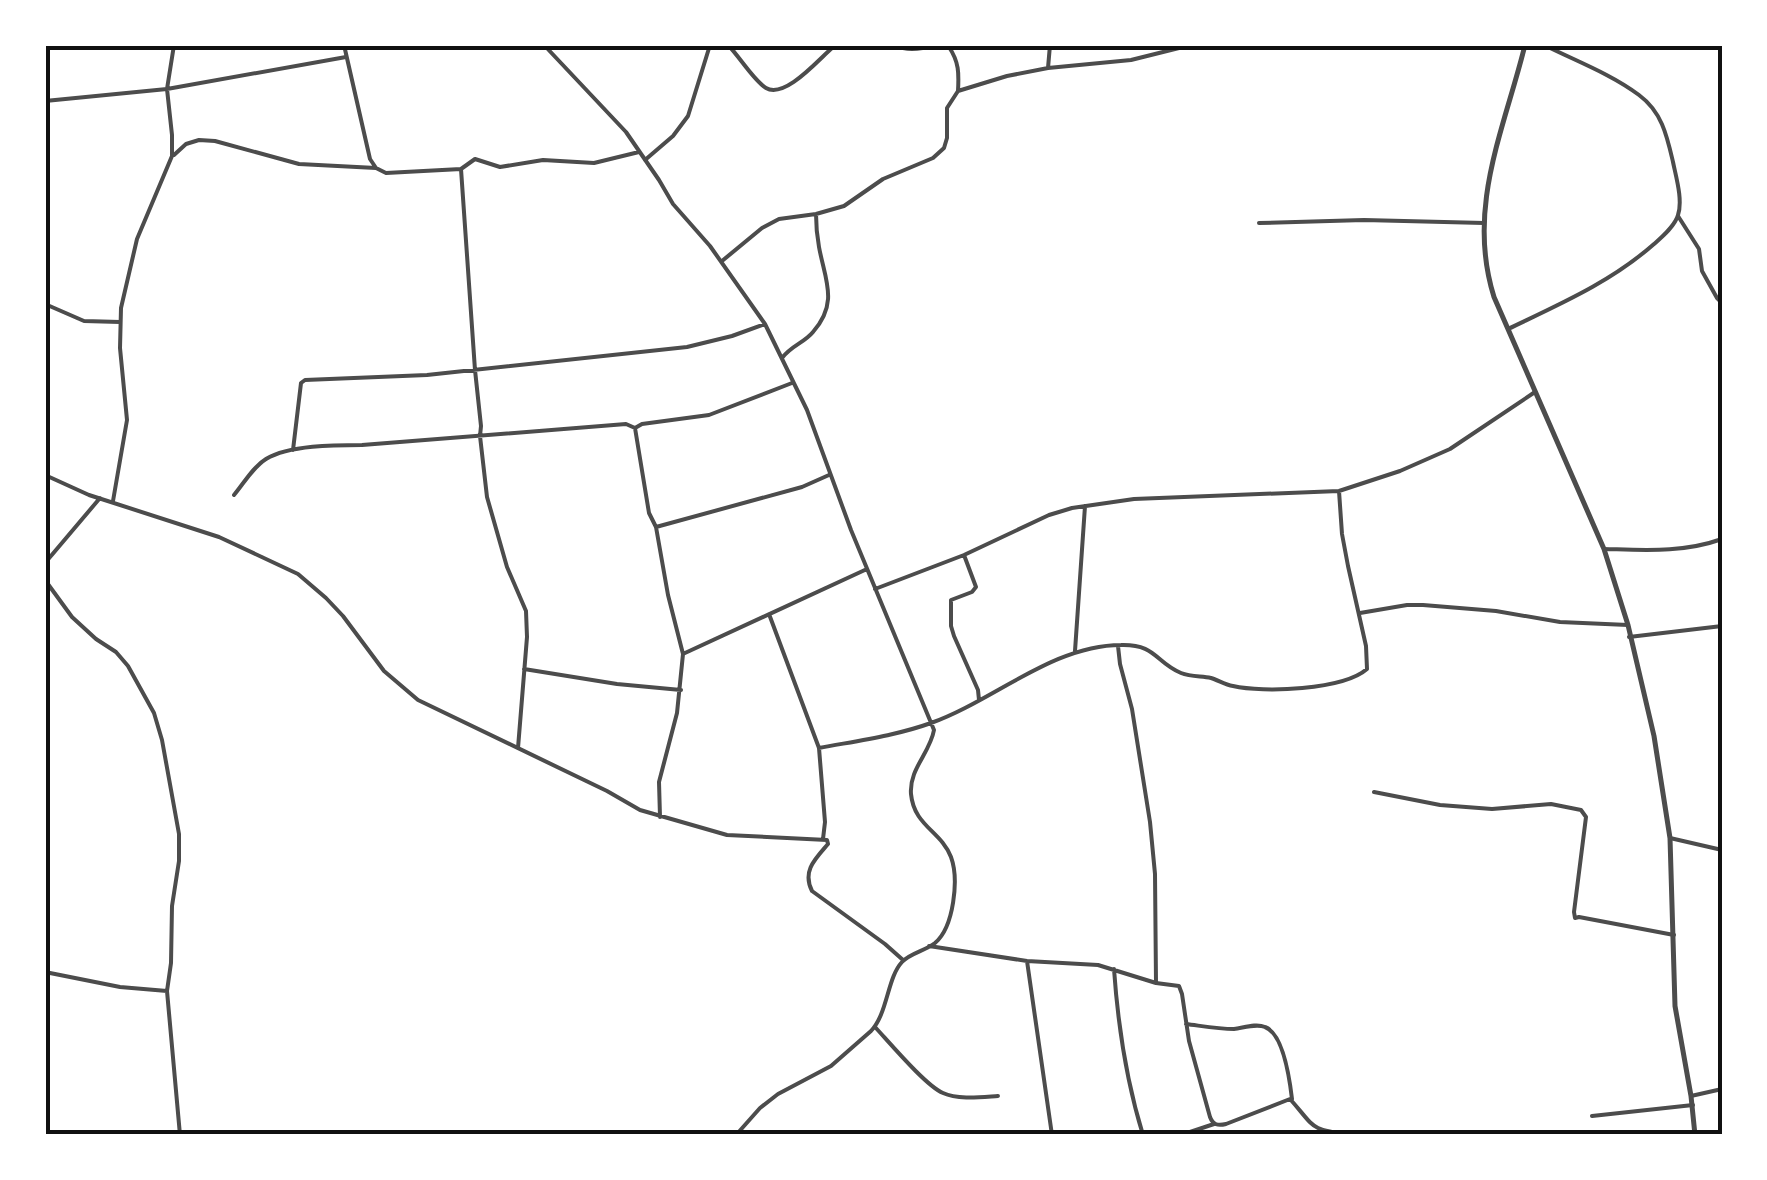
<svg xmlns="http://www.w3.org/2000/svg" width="1767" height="1180" font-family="Raleway,sans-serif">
	<rect width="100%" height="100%" fill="#fff"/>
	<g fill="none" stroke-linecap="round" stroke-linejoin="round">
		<path stroke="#4c4c4c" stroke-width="4" d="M344 45 370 159 376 168 386 173 461 169 475 159 500 167 543 160 594 163 639 152
			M544 45 626 132 659 180 673 204 710 246 765 324 807 410 851 530 934 730C930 753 909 769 911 794 914 826 941 831 951 857 959 879 954 927 935 943 925 951 910 953 902 962 887 978 888 1013 871 1031L831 1066 778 1094 760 1108 736 1135
			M728 45C739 56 754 81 766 88 785 99 818 60 832 48
			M896 45C907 52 922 49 935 45
			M940 45 949 47C959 62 959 73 958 91
			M1048 68 1050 45
			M45 101 167 89 346 57
			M174 155 186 144 199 140 215 141 299 164 376 168
			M645 160 673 136 688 116 710 45
			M461 169 475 370 481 426 480 436 487 497 507 567 526 611 527 637 518 748
			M1678 216 1699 249 1702 271 1717 298 1722 303
			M1259 223 1364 220 1484 223
			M722 261 762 228 779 219 816 214 844 206 883 179 933 158 944 148 947 138V108L958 91 1007 76 1048 68 1131 60 1191 45
			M45 304 84 321 120 322
			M1508 329C1560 304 1611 282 1654 244 1662 237 1675 226 1678 215 1683 200 1676 177 1673 162 1667 136 1662 112 1639 95 1611 74 1576 61 1544 45
			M782 358C792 345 804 343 813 332 839 302 825 280 819 247 817 236 816 225 816 214
			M635 428 642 424 709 415 792 383
			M293 450 301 383 305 380 427 375 687 347 732 336 765 324
			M45 475 89 495 219 537 298 574 326 598 343 616 384 671 418 700 607 791 640 810 727 835 827 840 828 844C815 859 802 871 812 891L885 944 903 960
			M234 495C244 483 253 467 266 459 289 445 335 445 362 445L626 424 635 428 649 513 656 527 802 487 829 475
			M113 501 127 420 120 348 121 308 137 239 172 156V135L167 89 174 45
			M656 527 668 595 683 654 677 713 659 782 660 817
			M1604 549C1644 550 1683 553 1722 539
			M964 555 976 587 972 592 951 600V626L954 636 978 690 979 700
			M45 563 100 498
			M45 580 72 617 96 639 116 652 128 666 154 713 162 740 179 834V861L172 906 171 963 167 991 180 1135
			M875 589 964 555 1049 515 1072 508 1134 499 1339 491 1400 471 1450 449 1535 392
			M1360 613 1407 605H1423L1496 611 1560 622 1628 625
			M769 614 819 748 825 822 823 839
			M1629 637 1722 626
			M1118 646 1120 664 1132 709 1150 822 1155 874 1156 983
			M1075 651 1085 506
			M685 653 867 569
			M524 669 617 684 681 690
			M819 748C856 741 895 736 931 723 993 701 1053 645 1121 645 1156 644 1155 662 1181 673 1191 677 1201 676 1211 678 1218 680 1225 685 1233 686 1263 693 1343 690 1367 669L1366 646 1348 566 1342 534 1339 491
			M1374 792 1440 805 1492 809 1551 804 1581 810 1586 817 1574 912 1575 918 1579 917 1674 935
			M1670 838 1722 850
			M929 946 1027 961 1098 965 1156 983 1179 986 1182 994 1189 1041 1210 1117C1213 1125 1218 1126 1226 1124L1290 1099C1316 1128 1308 1129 1350 1135
			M1027 961 1052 1135
			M1114 969C1118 1026 1126 1080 1143 1135
			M45 972 120 987 167 991
			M1186 1024C1202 1026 1218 1029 1234 1029 1243 1028 1256 1023 1265 1027 1284 1034 1290 1082 1292 1099
			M875 1027C889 1042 926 1086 943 1093 958 1100 982 1097 998 1096
			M1691 1096 1722 1089
			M1592 1116 1693 1105
			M1181 1135 1214 1124"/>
		<path stroke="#4c4c4c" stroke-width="5" d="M1525 45C1504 130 1466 208 1494 297L1604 549 1628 625 1654 736 1670 838 1675 1006 1691 1096 1695 1135"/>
	</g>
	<rect width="1767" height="1180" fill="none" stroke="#ffffff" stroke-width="95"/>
	<rect x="48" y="48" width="1672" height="1084" fill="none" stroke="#111" stroke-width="4"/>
</svg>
